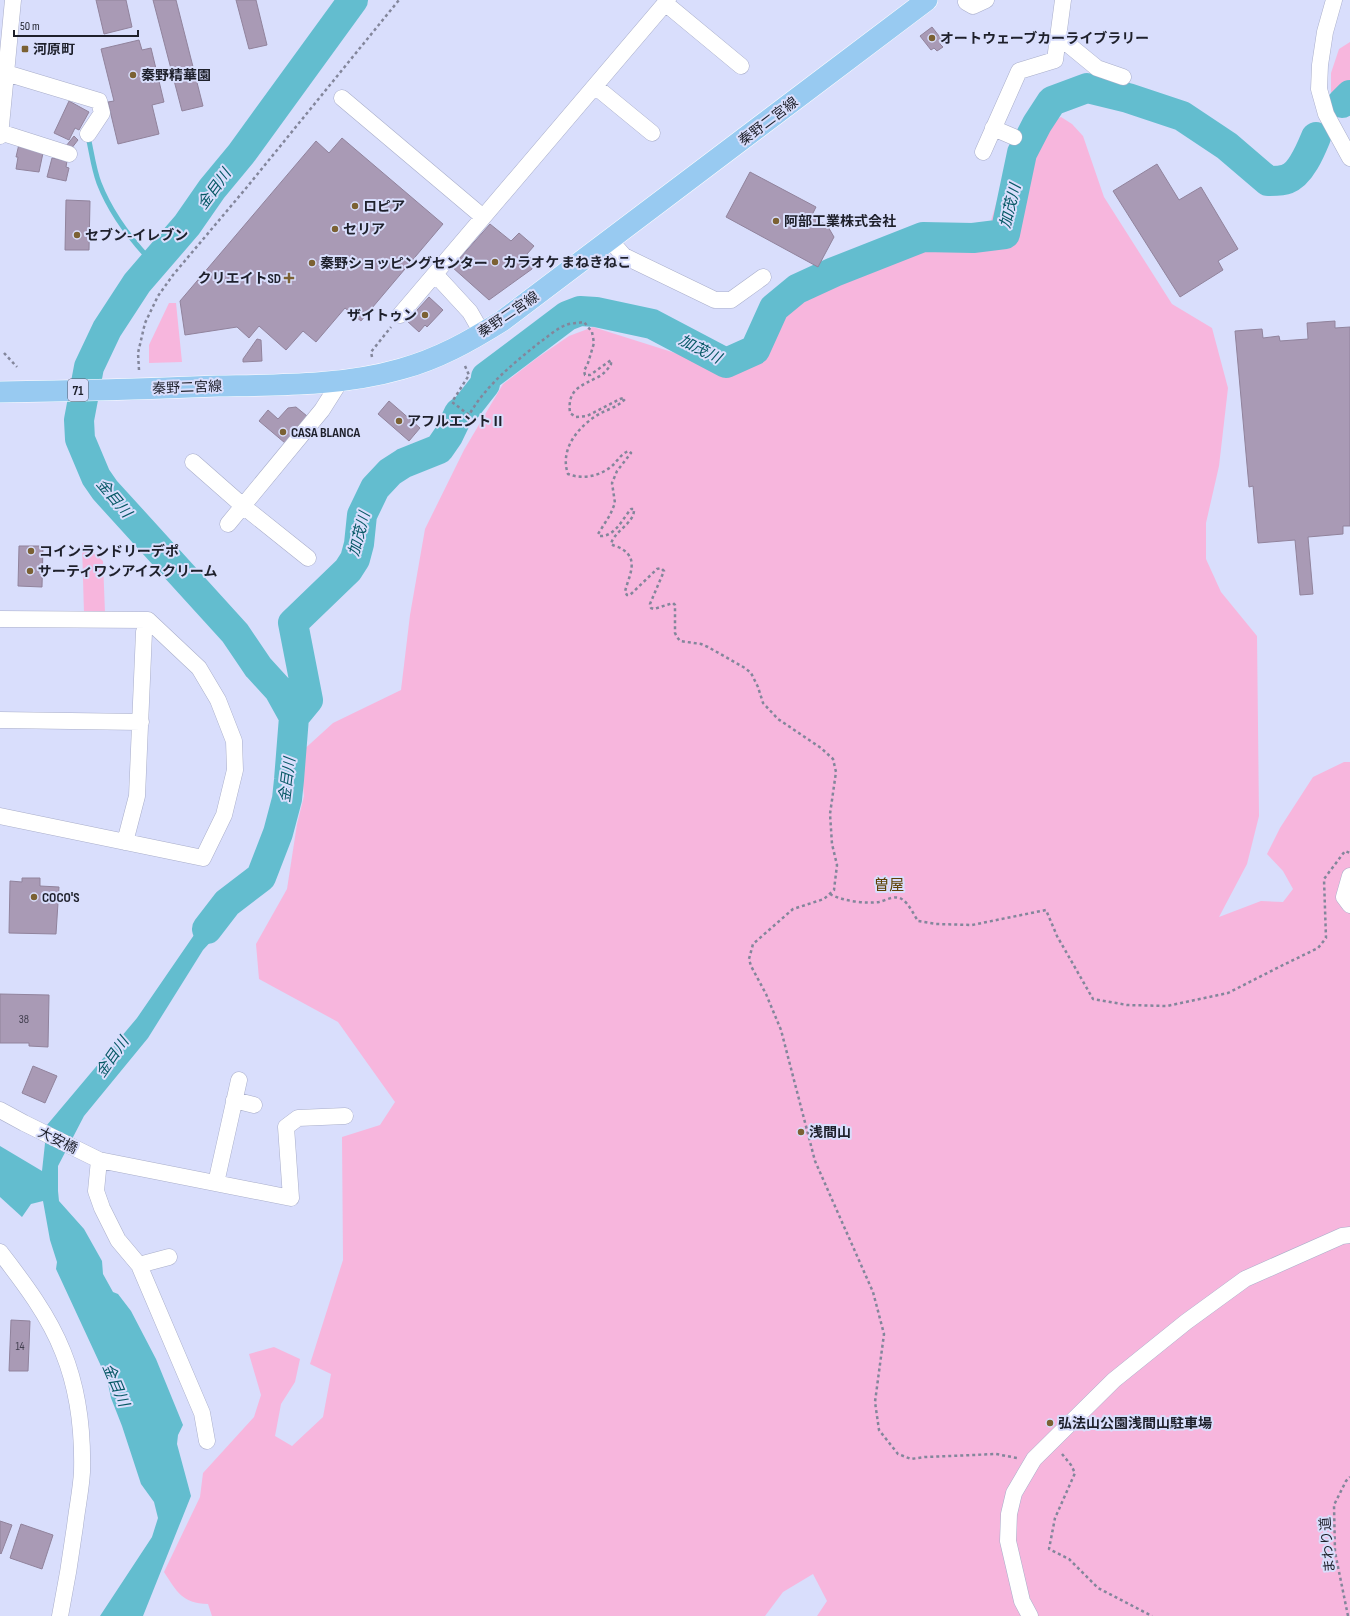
<svg xmlns="http://www.w3.org/2000/svg" width="1350" height="1616" font-family="'Sofia Sans Condensed','Noto Sans JP',sans-serif">
	<rect width="100%" height="100%" fill="#d9defc"/>
	<path fill="#f7b6dd" d="M1350 42V109L1346 112 1335 106 1331 91V73L1339 49Z
		M1061 117 1072 124 1083 136 1104 197 1172 304 1212 328 1228 388 1219 466 1206 523V559L1221 592 1257 636 1259 816 1247 864 1219 917 1261 901 1283 902 1293 889 1283 871 1267 854 1280 828 1313 777 1344 762H1350V1616H817L827 1601 813 1574 783 1592 765 1616H212L208 1604C182 1603 177 1592 164 1572L200 1497 203 1473 254 1417 261 1395 249 1354 274 1347 300 1359 295 1382 281 1404 275 1436 292 1446 323 1417 331 1374 310 1364 343 1260 342 1137 380 1125 395 1102 338 1022 259 979 256 944 287 889 297 824 304 796 300 753 333 723 401 690 410 615 425 529 464 450 503 384 537 358 569 336 593 327 713 365 769 340 798 297 921 252 990 224 996 204 1007 176 1025 141 1044 125Z
		M169 303H176L182 362 149 363V345Z
		M82 543 103 561 105 613 84 614Z"/>
	<path fill="#63bdcf" d="M236 893 215 937 203 950 148 1038 84 1116 58 1166V1191L59 1201 84 1229 102 1261 103 1274 113 1292 118 1294 131 1311 156 1359 183 1425 178 1435 177 1444 191 1496 143 1616H100L152 1537 158 1518 154 1502 141 1484 122 1426 111 1398 107 1379 56 1269 57 1262 50 1240 43 1201 31 1204 22 1217 0 1197V1146L42 1171 47 1125 137 1018 194 935 218 897Z"/>
	<g fill="none" stroke-linecap="round" stroke-linejoin="round">
		<path stroke="#63bdcf" stroke-width="5" d="M89 141C92 155 94 170 99 183 111 214 131 240 154 264"/>
		<path stroke="#63bdcf" stroke-width="30" d="M1342 103 1350 95
			M294 717 308 700 293 623 348 570 355 559 359 544 362 515 375 488 390 472 404 463 439 449 448 436 459 413 467 407 485 384 486 377 567 316 580 311 596 312 652 324 726 363 755 350 774 308 797 289 834 272 923 237 973 238 1005 234 1022 153 1037 124 1052 101 1087 88 1128 98 1182 116 1227 146 1268 181C1274 181 1282 181 1287 179 1301 174 1311 149 1316 137
			M207 929 227 903 261 877 278 833 287 799 289 780 294 717 279 690 258 667 235 633 105 490 96 477 80 439 79 420 89 367 107 329 137 283 187 225 212 189 241 154 353 0"/>
	</g>
	<path fill="#a99ab5" stroke="#91839c" d="M96 0H126L132 27 104 34Z
		M153 0H176L203 106 182 111Z
		M236 0H256L267 45 249 49Z
		M932 27 943 41 940 44 943 47 937 51 934 48 931 50 920 36Z
		M139 40 142 50 151 48 164 102 152 105 159 134 118 144 108 102 114 101 101 49Z
		M69 101 89 112 79 130 75 128 69 140 54 133Z
		M74 136 78 140 71 149 66 146Z
		M342 138 443 224 361 321 345 308 316 342 303 331 286 350 259 326 249 338 237 327 185 335 180 301 316 141 329 153Z
		M19 144 43 153 39 172 16 169 18 157H16Z
		M52 158 67 161 66 167 69 168 66 181 47 177Z
		M1157 164 1179 200 1201 187 1238 249 1218 261 1223 270 1180 297 1113 191Z
		M750 172 816 207 811 217 827 225 834 237 818 267 726 217Z
		M66 200 90 201 89 250H65Z
		M490 224 511 241 519 233 534 246 527 254 532 259V269L489 300 452 267Z
		M429 297 443 310 427 327 425 325 419 332 407 321Z
		M1335 321V328L1350 327V526H1343V534L1308 537 1313 594 1300 595 1295 540 1258 543 1253 486 1249 487 1235 331 1262 329 1263 338 1279 336 1280 341 1308 339 1307 323Z
		M257 339 261 340 262 361 243 362V359Z
		M389 401 420 428 409 441 378 414Z
		M296 407 307 416 285 443 259 421 268 410 278 419 288 408Z
		M19 546H43L42 587 18 586Z
		M22 878H40V886L59 887 56 934 9 933 10 881 22 882Z
		M0 994 49 995 48 1047 29 1046V1043H0Z
		M33 1066 57 1076 45 1103 22 1093Z
		M11 1320 30 1321 28 1371H9Z
		M0 1521 12 1525 1 1554 0 1553Z
		M21 1524 53 1535 42 1569 10 1558Z"/>
	<g fill="none" stroke-linecap="round" stroke-linejoin="round">
		<g stroke="#a9aeca" stroke-width="17">
			<path id="minor" d="M1334 0 1325 32 1320 65 1319 89 1326 114 1350 158
				M966 2 973 6 986 0
				M665 3 741 66
				M1058 36 1097 68 1123 77
				M6 73 99 101 102 113 88 134
				M596 87 652 133
				M342 98 483 217
				M993 128 1014 137
				M0 132 69 154
				M0 136 13 0
				M983 152 1019 71 1055 60 1063 0
				M610 240 624 256 715 300H731L763 277
				M435 274 470 312 482 333
				M400 315 668 0
				M193 462 243 506 308 558
				M228 524 322 410 341 380
				M0 619 148 620 199 668 218 700 234 741 235 770 224 815 203 858 0 816
				M0 720 141 722
				M125 842 137 796 144 632 148 620
				M1350 876 1344 897 1350 905
				M234 1100 254 1105
				M0 1110 24 1123 99 1160 291 1198 286 1127 298 1118 345 1116
				M99 1160 96 1191 102 1208 118 1240 139 1265 202 1413 207 1441
				M216 1183 239 1080
				M0 1252C24 1283 49 1316 63 1352 78 1389 83 1433 82 1472 81 1490 77 1508 75 1526 71 1556 66 1586 60 1616
				M139 1265 169 1257
				M1030 1616 1022 1601 1008 1541 1009 1514 1014 1493 1034 1459 1114 1380 1186 1322 1245 1279 1342 1236 1350 1235"/>
		</g>
		<g stroke="#fff" stroke-width="22">
			<path id="major" d="M0 392C73 391 145 389 218 386 279 385 342 386 401 369 438 359 470 341 502 321L927 0"/>
		</g>
		<path stroke="#83869b" stroke-width="2.5" stroke-dasharray="3 3" stroke-linecap="butt" d="M4 353 17 367
			M372 357 371 352 391 327
			M465 366 469 375 452 402 469 415C486 385 514 363 540 342 549 336 558 327 569 324 574 323 579 323 584 322L592 332 594 343 588 363 584 371 585 375H590L611 360V364C608 369 603 375 598 377 581 386 567 389 570 413L576 417 587 416 620 399 624 398 625 399C619 406 609 409 601 413 579 425 559 449 568 474 583 480 601 476 613 465 618 460 622 453 629 451L631 453 617 471 612 483 615 503 610 515 598 534 600 536C615 537 623 518 631 509H634C635 523 614 531 611 544 614 546 619 547 622 549 640 560 628 577 625 592L627 595H630L657 569 661 568 664 571 650 604 651 608 654 609 673 603 675 605V633L677 637 680 641 701 644 708 647 745 668 751 673 758 687 763 703 778 719 821 748 833 759 836 772 830 814 832 844 837 865 834 890 824 899 793 909 753 944 749 959 751 966 766 994 781 1030 815 1161 873 1292 884 1334 875 1402 879 1430 898 1454 911 1459 925 1457 996 1454 1017 1458
			M139 370 138 353 145 323 158 296 173 275 247 187 399 0
			M830 894C842 901 866 904 879 902 887 900 896 894 903 900 909 904 914 915 918 921L936 924 972 925 1046 910 1057 936 1093 999 1127 1005 1167 1006 1228 993 1281 966 1318 948 1326 938 1324 879 1345 851 1350 853
			M1062 1454 1071 1465 1075 1473 1055 1518 1049 1549 1069 1559 1098 1588 1152 1616
			M1348 1616 1335 1552 1334 1505 1346 1481 1350 1477"/>
		<use href="#minor" stroke="#fff" stroke-width="16"/>
		<use href="#major" stroke="#98caf1" stroke-width="21"/>
	</g>
	<g fill="#7b6133" stroke="#d9defc" stroke-width="1.5">
		<circle cx="932" cy="38" r="4"/>
		<rect x="21" y="45" width="8" height="8" rx="2"/>
		<circle cx="133" cy="75" r="4"/>
		<circle cx="355" cy="206" r="4"/>
		<circle cx="776" cy="221" r="4"/>
		<circle cx="335" cy="229" r="4"/>
		<circle cx="77" cy="235" r="4"/>
		<circle cx="495" cy="262" r="4"/>
		<circle cx="312" cy="263" r="4"/>
		<path d="M287 272h4v4h4v4h-4v4h-4v-4h-4v-4h4z"/>
		<circle cx="425" cy="315" r="4"/>
		<circle cx="399" cy="421" r="4"/>
		<circle cx="283" cy="432" r="4"/>
		<circle cx="31" cy="551" r="4"/>
		<circle cx="30" cy="571" r="4"/>
		<circle cx="34" cy="897" r="4"/>
		<circle cx="801" cy="1132" r="4"/>
		<circle cx="1050" cy="1423" r="4"/>
	</g>
	<g text-anchor="middle" stroke-width="4" stroke-linejoin="round" paint-order="stroke">
		<g font-size="12" fill="#413e4e">
			<text x="24" y="1023">38</text>
			<text x="20" y="1350">14</text>
		</g>
		<rect fill="#d9defc" stroke="#56596a" stroke-width="1" x="68" y="379" width="20" height="22" rx="3"/>
		<g font-size="13" font-weight="bold" fill="#1e202b">
			<text x="78" y="395">71</text>
		</g>
		<g font-size="14" font-weight="bold" fill="#1e202b" stroke="#d9defc" text-anchor="start">
			<text x="940" y="43">オートウェーブカーライブラリー</text>
			<text x="33" y="54">河原町</text>
			<text x="141" y="80">秦野精華園</text>
			<text x="363" y="211">ロピア</text>
			<text x="784" y="226">阿部工業株式会社</text>
			<text x="343" y="234">セリア</text>
			<text x="85" y="240">セブン-イレブン</text>
			<text x="503" y="267">カラオケ まねきねこ</text>
			<text x="320" y="268">秦野ショッピングセンター</text>
			<text x="281" y="283" text-anchor="end">クリエイトSD</text>
			<text x="417" y="320" text-anchor="end">ザイトゥン</text>
			<text x="407" y="426">アフルエントⅡ</text>
			<text x="291" y="437">CASA BLANCA</text>
			<text x="39" y="556">コインランドリーデポ</text>
			<text x="38" y="576">サーティワンアイスクリーム</text>
			<text x="42" y="902">COCO'S</text>
			<text x="809" y="1137">浅間山</text>
			<text x="1058" y="1428">弘法山公園浅間山駐車場</text>
		</g>
		<g font-size="14" fill="#1e202b" stroke="#d9defc">
			<text transform="translate(768 121) rotate(-37)" y="5">秦野二宮線</text>
			<text transform="translate(508 314) rotate(-34)" y="5">秦野二宮線</text>
			<text transform="translate(187 387) rotate(-2)" y="5">秦野二宮線</text>
			<text transform="translate(58 1140) rotate(26)" y="5">大安橋</text>
			<text transform="translate(1327 1545) rotate(-95)" y="5">まわり道</text>
		</g>
		<g font-size="15" font-style="italic" fill="#065865" stroke="#d9defc">
			<text transform="translate(214 189) rotate(-54)" y="5">金目川</text>
			<text transform="translate(1010 206) rotate(-76)" y="5">加茂川</text>
			<text transform="translate(700 349) rotate(27)" y="5">加茂川</text>
			<text transform="translate(114 498) rotate(50)" y="5">金目川</text>
			<text transform="translate(359 534) rotate(-75)" y="5">加茂川</text>
			<text transform="translate(287 780) rotate(-83)" y="5">金目川</text>
			<text transform="translate(112 1057) rotate(-55)" y="5">金目川</text>
			<text transform="translate(116 1385) rotate(67)" y="5">金目川</text>
		</g>
		<g font-size="15" fill="#5d4104" stroke="#d9defc">
			<text x="889" y="890">曽屋</text>
		</g>
	</g>
	<path d="M14 30v6h124v-6" fill="none" stroke="#1e202b" stroke-width="2"/>
	<text x="20" y="30" font-size="12" fill="#1e202b" stroke="#d9defc" stroke-width="3" paint-order="stroke">50 m</text>
</svg>
